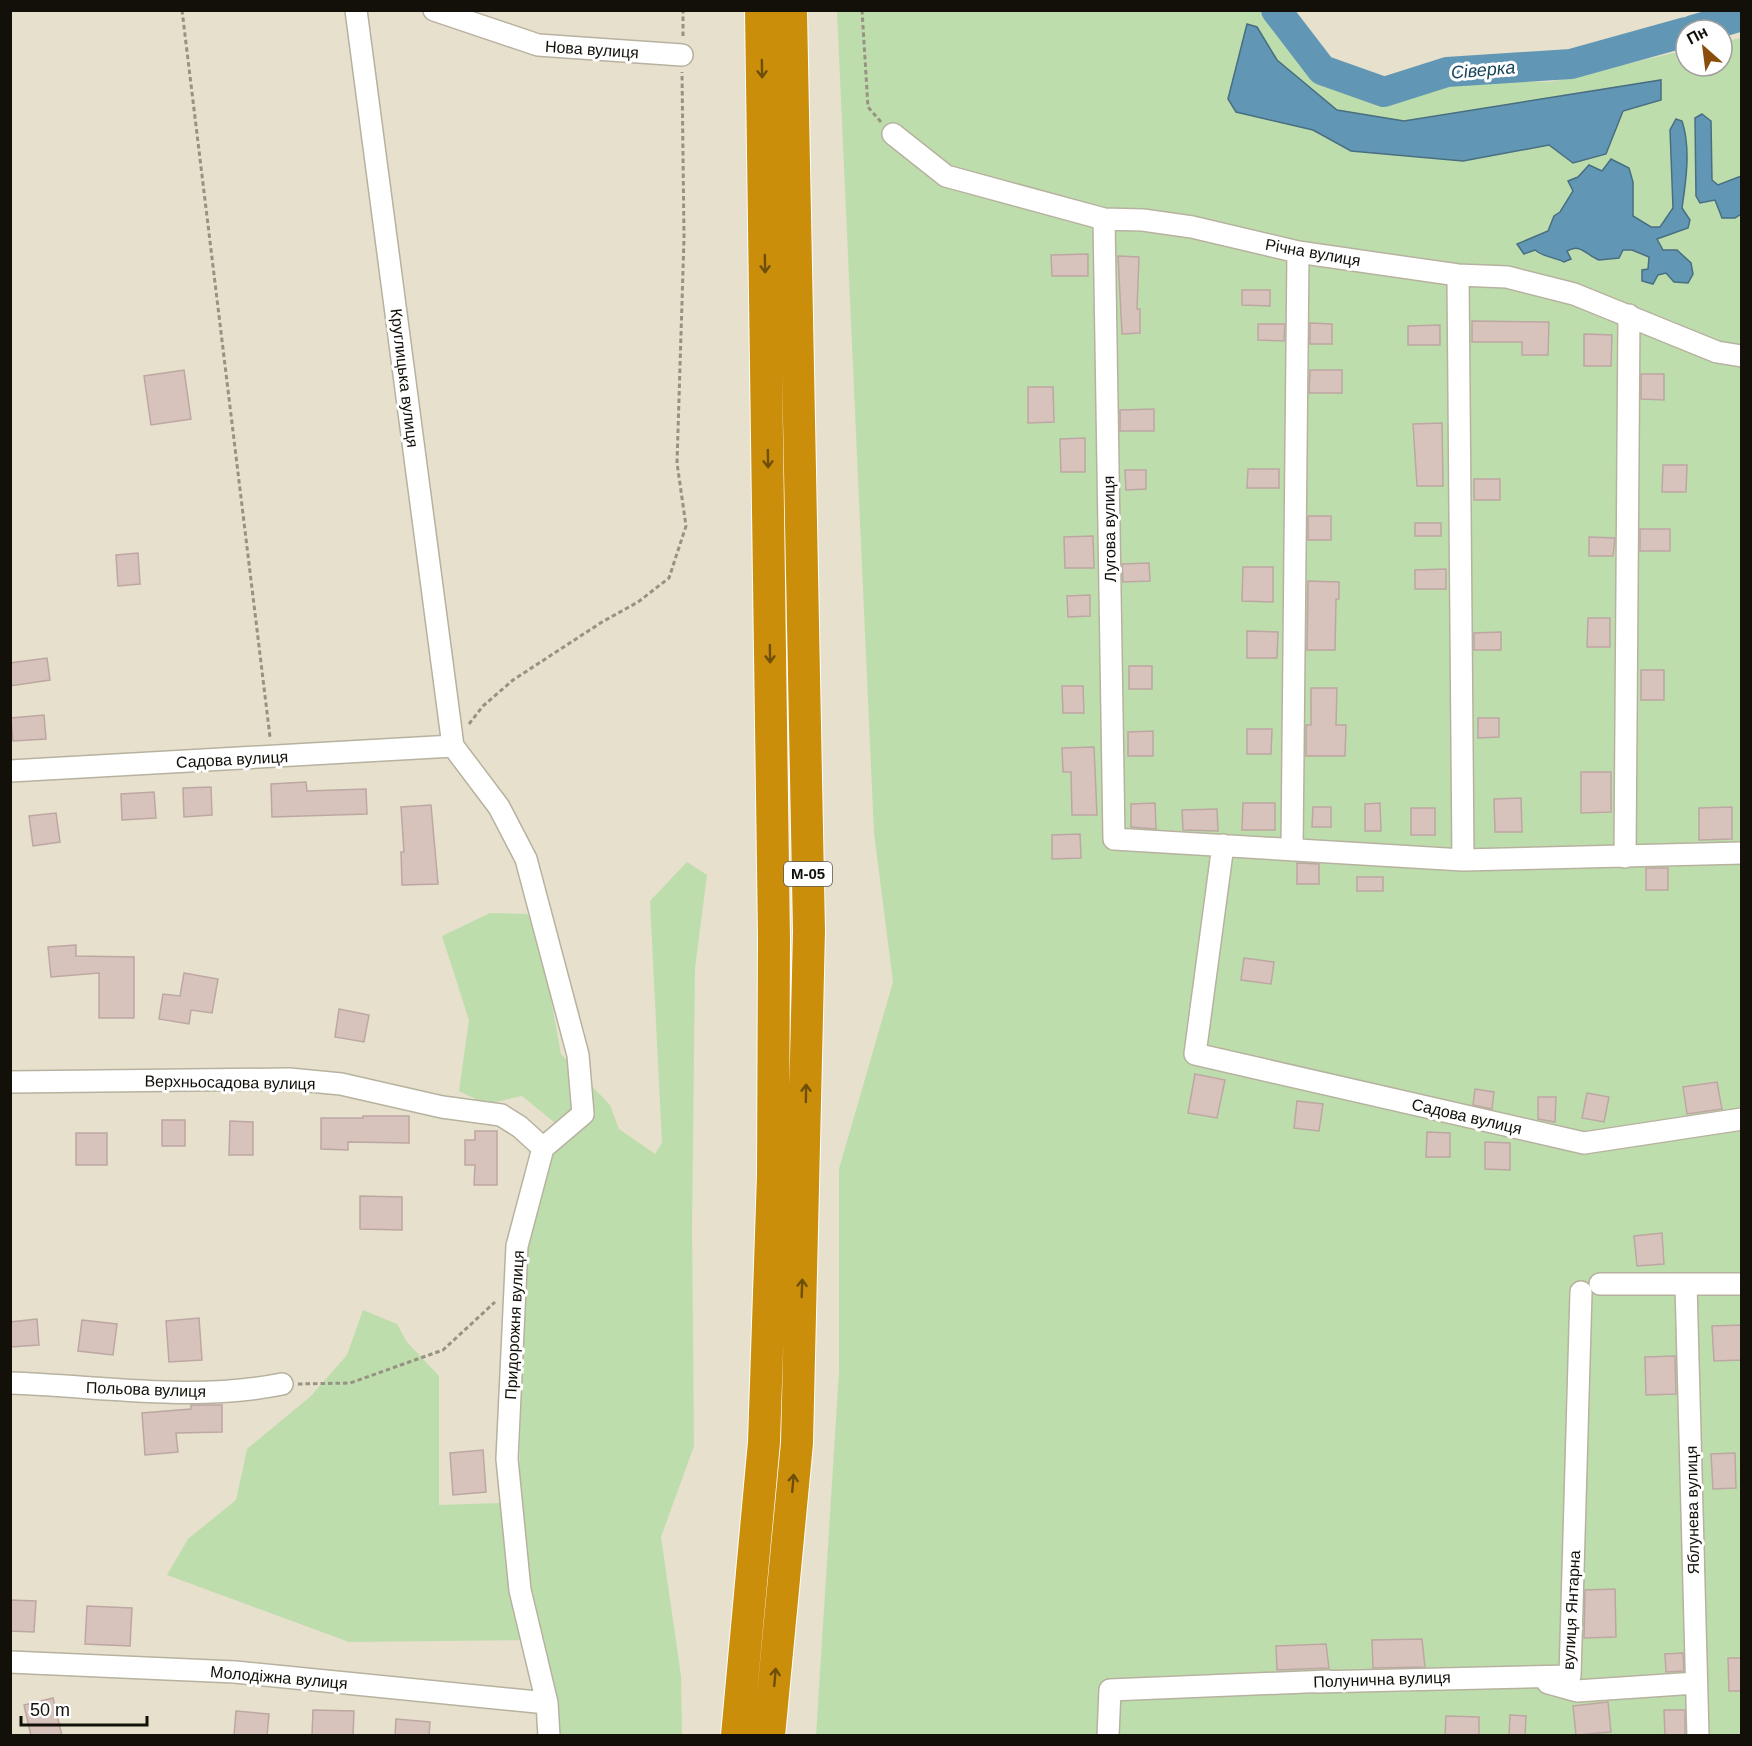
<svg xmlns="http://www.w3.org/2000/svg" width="1752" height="1746" font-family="Arial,sans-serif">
	<rect width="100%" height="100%" fill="#e6e0cc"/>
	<path fill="#beddad" d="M837 11H1260L1319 79 1378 106 1472 79 1550 82 1686 50V66H1722V42L1741 38V1735L816 1736 839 1372V1169L893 982 874 833Z
		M687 862 707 875 695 968 692 1228 694 1446 661 1537 681 1676 682 1735H544L542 1640 349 1642 167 1575 188 1539 236 1500 247 1449 311 1396 347 1355 363 1310 397 1324 407 1342 439 1376V1505L500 1503 519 1491 524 1244 550 1152 554 1122 522 1096 486 1104 459 1091 469 1020 442 936 490 913 527 914 538 928 561 1054 610 1105 619 1129 655 1154 662 1143 650 901Z"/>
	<path fill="#6197b5" stroke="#496e81" stroke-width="1.5" d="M1247 24 1257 27 1277 60 1337 110 1404 121 1661 80V100L1623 111 1606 154 1573 163 1549 145 1463 161 1351 151 1313 130 1236 112 1228 99Z
		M1702 114 1711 121 1712 180 1718 185 1741 176V214L1735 218H1722L1715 200 1700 203 1696 196 1695 118Z
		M1676 119 1682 121C1691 148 1686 181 1682 208L1690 220 1688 228 1657 239 1663 250H1677L1691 263 1693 274 1688 283 1674 282 1666 273 1658 275 1653 284 1642 281V270L1648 269 1649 257 1632 250H1623L1619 258 1599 260C1586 255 1581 243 1567 251L1571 259 1564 262C1554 257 1543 257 1535 250L1524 254 1517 244 1548 231 1554 216 1560 212 1573 191 1568 181 1578 177 1589 165 1602 171 1611 159 1629 168 1633 182V216L1651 227H1660L1673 208 1670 130Z"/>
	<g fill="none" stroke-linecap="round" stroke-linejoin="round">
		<path stroke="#6197b5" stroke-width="30" d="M1276 10 1322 70 1384 92 1447 72 1571 64 1686 32
			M1693 30 1742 16"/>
	</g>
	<path fill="#d8c2bc" stroke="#bda7a2" stroke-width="1.5" d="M1088 254V276H1052L1051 255Z
		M1118 256 1139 257 1137 309H1140V333L1122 334Z
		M1242 290H1270V306L1242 305Z
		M1472 321 1549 322 1548 355H1522V342H1472Z
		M1310 323 1332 324V344H1310Z
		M1258 324H1285L1284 341 1258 340Z
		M1440 325V345H1408V326Z
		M1584 334 1612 335 1611 366H1584Z
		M184 370 191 419 151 425 144 376Z
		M1310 370H1342V393H1309Z
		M1641 374H1664V400L1641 399Z
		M1028 387H1053L1054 422 1028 423Z
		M1154 409V431H1120V410Z
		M1442 423 1443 486H1417L1413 424Z
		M1085 438V472H1061L1060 439Z
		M1663 465H1687L1686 492H1662Z
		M1248 469H1279V488H1247Z
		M1125 470H1146V489L1126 490Z
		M1474 479H1500V500H1474Z
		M1308 516H1331V540H1308Z
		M1415 523H1441V536H1415Z
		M1640 529H1670V551H1640Z
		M1093 536 1094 568H1065L1064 537Z
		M1589 537 1615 538 1613 556H1589Z
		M138 553 140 584 118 586 116 555Z
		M1149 563 1150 581 1123 582 1122 564Z
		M1243 567H1273V602L1242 601Z
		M1446 569V589H1415V570Z
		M1308 581 1339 582V599H1336L1335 650H1307Z
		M1090 595V616L1068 617 1067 596Z
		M1588 618H1610V647H1587Z
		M1247 631 1278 632 1277 658H1247Z
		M1501 632V650H1474V633Z
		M47 658 50 680 10 686V663Z
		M1129 666H1152V689H1129Z
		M1641 670H1664V700H1641Z
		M1062 686H1083L1084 713H1063Z
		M1311 688H1337L1336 725H1346L1345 756H1306V725H1311Z
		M44 715 46 739 13 741 11 718Z
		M1478 718H1499V737L1478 738Z
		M1247 729H1272L1271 754H1247Z
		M1153 731V756H1128V732Z
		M1094 747 1097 815H1072L1071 772H1063L1062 748Z
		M1581 772H1611V812L1581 813Z
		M306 782 307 791 366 789 367 814 272 817 271 784Z
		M211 787 212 815 184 817 183 788Z
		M154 792 156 818 122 820 121 794Z
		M1521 798 1522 832H1495L1494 799Z
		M1155 803 1156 829 1131 827V804Z
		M1243 803H1275V830H1242Z
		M1380 803 1381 831H1365V804Z
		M431 805 438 884 402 885 401 852H404L401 807Z
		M1313 807H1331V827H1312Z
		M1732 807V839L1699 840V808Z
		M1411 808H1435V835H1411Z
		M1217 809 1218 831 1183 830 1182 810Z
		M56 813 60 842 33 846 29 816Z
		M1080 834 1081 858 1052 859V835Z
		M1297 863 1319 864V884H1297Z
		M1646 868H1668V890H1646Z
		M1357 877H1383V891H1357Z
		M76 945V956L134 957V1018H99V973L51 977 48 947Z
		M1244 958 1274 962 1271 984 1241 980Z
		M184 973 218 979 212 1013 191 1010 189 1024 159 1019 163 994 180 996Z
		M339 1009 369 1015 364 1042 335 1037Z
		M1195 1074 1225 1080 1217 1118 1188 1113Z
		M1717 1082 1722 1109 1687 1114 1683 1087Z
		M1475 1089 1494 1092 1492 1109 1473 1105Z
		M1587 1093 1609 1097 1604 1122 1582 1118Z
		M1538 1097H1556L1555 1122 1538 1119Z
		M1297 1101 1323 1104 1319 1131 1294 1128Z
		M363 1116H409V1143L348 1142V1150L321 1149V1118H363Z
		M162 1120H185V1146H162Z
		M230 1121 253 1122V1155H229Z
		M475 1131H497V1185H474L475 1165H465V1140H475Z
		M1427 1132 1450 1133V1157H1426Z
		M76 1133H107V1165H76Z
		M1485 1142 1510 1143V1170L1485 1169Z
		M360 1196 402 1197V1230L360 1229Z
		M1662 1233 1664 1264 1637 1266 1634 1236Z
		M199 1318 202 1360 169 1362 166 1321Z
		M37 1319 39 1345 10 1347V1322Z
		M82 1320 117 1324 113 1355 78 1351Z
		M1742 1325V1360L1714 1361 1712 1326Z
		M1675 1356 1676 1394 1646 1395 1645 1357Z
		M191 1405H222V1432L176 1433 178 1452 145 1455 142 1413 191 1409Z
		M483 1450 486 1492 453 1495 450 1453Z
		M1735 1453 1736 1488 1713 1489 1711 1454Z
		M1615 1589 1616 1637 1584 1638 1585 1590Z
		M10 1600 36 1601 34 1632 10 1631Z
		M87 1606 132 1608 130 1646 85 1644Z
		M1422 1639 1425 1667 1373 1668 1372 1640Z
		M1326 1644 1329 1668 1277 1670 1276 1646Z
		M1683 1653 1684 1671 1666 1672 1665 1654Z
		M1728 1658H1742V1691H1729Z
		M53 1698 62 1736H31L24 1705Z
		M1608 1702 1611 1732 1576 1735 1573 1706Z
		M313 1710 354 1711 353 1736H312Z
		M1664 1710H1685V1736H1665Z
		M236 1711 269 1714 267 1736H234Z
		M1510 1715 1526 1716 1525 1736H1509Z
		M1446 1716 1479 1717V1736H1445Z
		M396 1719 430 1722 429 1736H395Z"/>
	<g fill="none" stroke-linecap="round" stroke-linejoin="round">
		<g stroke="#b7b29f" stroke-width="24">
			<path id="minor" d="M356 10 453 746 499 807 526 859 578 1055 583 1114 543 1148 517 1246 507 1459 520 1590 547 1703 549 1736
				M434 10 538 45 682 55
				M893 134 946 176 1104 219 1143 220 1192 227 1298 252 1458 275 1507 277 1574 294 1717 352 1742 356
				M1104 219 1114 839 1463 860 1742 853
				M1458 275 1463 860
				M10 771 453 746
				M1223 845 1195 1054 1584 1143 1742 1119
				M1292 850 1298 252
				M1625 857 1629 315
				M10 1082 289 1079 341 1084 442 1107 501 1115 520 1127 543 1148
				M1600 1284H1742
				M1686 1284 1698 1736
				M10 1383C100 1386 193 1402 282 1384
				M10 1662 235 1672 547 1703
				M1316 1682 1570 1676 1581 1292
				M1548 1683 1577 1691 1696 1683
				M1108 1736 1110 1690 1329 1681"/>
		</g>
		<g stroke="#fff" stroke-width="34">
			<path id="highway" d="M737 1736 764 1442 773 1175 774 938 761 10
				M769 1736 797 1443 809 931 791 10"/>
		</g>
		<path stroke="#979283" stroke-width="3" stroke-dasharray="4.5 3" stroke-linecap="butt" d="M182 10 270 737
			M862 10 868 107 881 122
			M683 36V10
			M469 724 483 706 513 680 602 622 638 602 669 578 686 526 677 463 684 238 682 72
			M298 1384 350 1383 443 1350 495 1302"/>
		<use href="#minor" stroke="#fff" stroke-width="21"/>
		<use href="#highway" stroke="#cb8e0b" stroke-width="32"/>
	</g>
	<defs><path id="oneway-shaft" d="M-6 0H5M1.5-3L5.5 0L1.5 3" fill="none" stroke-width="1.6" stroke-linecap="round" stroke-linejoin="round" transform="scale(1.5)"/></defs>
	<g stroke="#6e4f0a">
		<use href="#oneway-shaft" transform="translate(762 69) rotate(89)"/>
		<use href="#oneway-shaft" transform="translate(765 264) rotate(89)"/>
		<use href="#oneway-shaft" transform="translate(768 459) rotate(89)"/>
		<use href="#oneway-shaft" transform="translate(770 654) rotate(89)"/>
		<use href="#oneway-shaft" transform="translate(806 1093) rotate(-89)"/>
		<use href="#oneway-shaft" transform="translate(802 1288) rotate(-88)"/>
		<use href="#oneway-shaft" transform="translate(793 1483) rotate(-85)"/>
		<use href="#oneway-shaft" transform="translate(775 1677) rotate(-85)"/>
	</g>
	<g text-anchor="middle" stroke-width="6" stroke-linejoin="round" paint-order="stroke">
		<rect fill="#fff" stroke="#595853" stroke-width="1.5" x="784" y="862" width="48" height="24" rx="4.5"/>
		<g font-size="15" font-weight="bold" fill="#121009">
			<text x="808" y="879">М-05</text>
		</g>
		<g font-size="16" fill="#121009" stroke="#fff">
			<text transform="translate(592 49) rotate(4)" y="6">Нова вулиця</text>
			<text transform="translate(1313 252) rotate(10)" y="6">Річна вулиця</text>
			<text transform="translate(405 378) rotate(83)" y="6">Круглицька вулиця</text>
			<text transform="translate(1109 529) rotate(-91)" y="6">Лугова вулиця</text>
			<text transform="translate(232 759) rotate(-3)" y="6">Садова вулиця</text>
			<text transform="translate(230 1082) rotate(1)" y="6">Верхньосадова вулиця</text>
			<text transform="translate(1467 1116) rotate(13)" y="6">Садова вулиця</text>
			<text transform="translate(514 1325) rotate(-87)" y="6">Придорожня вулиця</text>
			<text transform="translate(146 1389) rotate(2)" y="6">Польова вулиця</text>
			<text transform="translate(1692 1510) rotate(-91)" y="6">Яблунева вулиця</text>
			<text transform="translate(1571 1610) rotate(-87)" y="6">вулиця Янтарна</text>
			<text transform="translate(279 1677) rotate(5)" y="6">Молодіжна вулиця</text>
			<text transform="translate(1382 1679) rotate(-2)" y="6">Полунична вулиця</text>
		</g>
		<g font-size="18" font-style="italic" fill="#18465c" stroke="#fff">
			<text transform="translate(1483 70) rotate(-5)" y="6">Сіверка</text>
		</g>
	</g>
	<rect width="1752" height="1746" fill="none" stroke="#121009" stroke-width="24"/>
	<g transform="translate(1704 48) rotate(332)"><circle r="28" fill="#ffffff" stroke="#a09f9d" stroke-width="1.5"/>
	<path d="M0-4.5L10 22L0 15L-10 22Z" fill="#8a4e0a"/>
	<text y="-9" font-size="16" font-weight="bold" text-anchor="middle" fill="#121009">Пн</text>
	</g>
	<path d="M21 1716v9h126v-9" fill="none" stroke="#121009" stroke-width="3"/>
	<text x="30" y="1716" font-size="18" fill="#121009" stroke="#ffffff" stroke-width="4.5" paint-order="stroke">50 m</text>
</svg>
